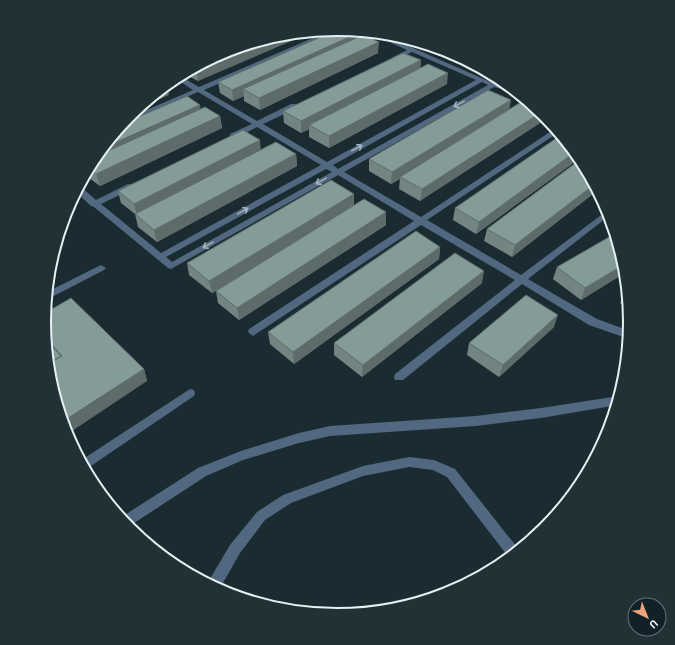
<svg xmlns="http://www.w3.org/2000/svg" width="675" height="645" font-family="'Titillium Web',sans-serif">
	<rect width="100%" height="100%" fill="#1a2c31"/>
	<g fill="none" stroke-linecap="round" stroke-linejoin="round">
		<path fill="#516880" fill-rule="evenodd" d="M334 29H343L204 90 257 121 291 104H297V108L263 124 327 162 476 80 412 52 395 60H391V58L407 50 372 34 371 32 379 33 495 84 512 88 518 93 494 87 344 172 421 217 556 128 559 132 427 220 521 275 608 210 610 215 528 279 597 319 630 331 629 339 589 325 522 284 403 380H395L394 377 395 374 515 280 421 225 253 336 248 332 249 329 414 221 338 175 171 269 168 268 94 207 91 206 76 192 79 187H81L96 200 128 184H134V188L101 204 161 253 321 165 257 127 236 138H230V134L252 124 198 92 123 124 128 118 193 90 175 78 180 76 199 87ZM482 82 488 85 338 169 333 165ZM326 169 332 172 172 262 166 257Z
			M101 265 106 268 104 270 46 300 47 292Z
			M190 389 194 390 195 393 194 396 85 470 80 461Z
			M619 396H620L618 405 541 418 476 426 330 436 299 443 243 460 206 476 128 527 120 518 198 468 241 451 299 433 330 426 476 416 541 408Z
			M409 457 434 460 455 469 520 551 510 559 447 477 433 470 409 467 363 476 291 503 265 520 240 553 219 590 207 584 230 545 257 512 283 495 363 466Z"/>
	</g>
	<path fill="#728582" d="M356 38 378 53 260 110 244 101V96L233 101 220 93 218 82Z
		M225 51 198 81 185 74V73Z
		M421 60 420 68 447 84 329 148 309 137V129L301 133 284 123 283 111Z
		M511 100 509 110 420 201 399 189 400 179 391 184 369 171V159Z
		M201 109 220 116 222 128 100 186 85 175 94 159Z
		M561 135 580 158 476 234 453 220 455 208Z
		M261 150 296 154 297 166 157 242 138 227 135 214 121 203 118 191Z
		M581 159 598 190 512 257 484 241 487 229Z
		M354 194V206L386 225 239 320 218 303 216 291 212 293 189 275 187 263Z
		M440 247 439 259 294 364 270 344 268 332Z
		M625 265 626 272 581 300 553 279 557 267Z
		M482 283 362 377 334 355V343Z
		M628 289 630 310 620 303 625 291Z
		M44 322 144 369 147 381 50 380Z
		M554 327 499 377 467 355 469 343Z"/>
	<path fill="#5d6c6a" d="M315 31 198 81 196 70 281 34Z
		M356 34V45L243 89 244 96 233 101 232 90Z
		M379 42 378 53 260 110 259 98Z
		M421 60 420 71 309 125V129L301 133V121Z
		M448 73 447 84 329 148V136Z
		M167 84 169 95 139 108Z
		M511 100 508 112 400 177V179L391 184 392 172Z
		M200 105 202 116 94 159 103 148Z
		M542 112 548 118 420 201 422 189Z
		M220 116 222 128 100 186 96 174Z
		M260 140 261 152 137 216 134 204Z
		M575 152 580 158 476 234 479 222Z
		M296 154 297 166 157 242 154 230Z
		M595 184 598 190 512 257 515 245Z
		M354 194V206L212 293 209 281Z
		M386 212V225L239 320 237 308Z
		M440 247 439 259 294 364 293 352Z
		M51 262 53 269 49 271 50 265Z
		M625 264 626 272 581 300 585 288Z
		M484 271 482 283 362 377 363 365Z
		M558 315 554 327 499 377 503 365Z
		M144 369 147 381 66 435 62 422Z"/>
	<path fill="#859b97" stroke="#5d6c6a" d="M339 29 346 30 356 34 232 90 218 82Z
		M281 34 196 70 193 69 225 51Z
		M363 35 379 42 259 98 243 89Z
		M403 53 421 60 301 121 283 111Z
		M428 64 448 73 329 136 309 125Z
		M488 90 511 100 392 172 369 159Z
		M187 96 200 105 103 148 122 124Z
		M526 99 542 112 422 189 400 177Z
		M205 107 220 116 96 174 89 168 94 159 97 156Z
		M243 130 260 140 134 204 118 191Z
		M561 135 575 152 479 222 455 208Z
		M276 142 296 154 154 230 135 214Z
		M581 159 595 184 515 245 487 229Z
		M331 180 354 194 209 281 187 263Z
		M364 199 386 212 237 308 216 291Z
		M416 231 440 247 293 352 268 332Z
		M616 233 625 264 585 288 557 267Z
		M455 253 484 271 363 365 334 343Z
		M628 289V293L625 291Z
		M526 295 558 315 503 365 469 343Z
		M71 298 144 369 62 422 50 380 48 364 62 356 46 338 44 322 45 313Z
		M46 340 61 356 48 364Z"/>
	<defs><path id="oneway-shaft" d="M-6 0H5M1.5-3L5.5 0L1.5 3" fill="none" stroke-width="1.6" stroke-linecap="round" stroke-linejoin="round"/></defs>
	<g stroke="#a2b3bf">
		<use href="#oneway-shaft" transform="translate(459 104) rotate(151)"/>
		<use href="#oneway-shaft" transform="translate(357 148) rotate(-29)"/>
		<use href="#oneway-shaft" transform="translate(321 181) rotate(151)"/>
		<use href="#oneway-shaft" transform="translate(243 211) rotate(-29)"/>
		<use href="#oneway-shaft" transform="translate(208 245) rotate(151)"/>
	</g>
	<path d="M0 0H675V645H0ZM51 322a286 286 0 1 1 572 0a286 286 0 1 1-572 0Z" fill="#213237" fill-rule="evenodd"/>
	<path fill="none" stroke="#e5f0f3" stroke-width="2" d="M51 322a286 286 0 1 1 572 0a286 286 0 1 1-572 0Z"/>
	<g transform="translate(647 617) rotate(137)"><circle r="19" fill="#102227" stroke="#657479"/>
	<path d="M0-3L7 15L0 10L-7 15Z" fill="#efa377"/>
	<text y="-6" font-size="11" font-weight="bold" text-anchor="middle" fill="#e5f0f3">U</text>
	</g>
</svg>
